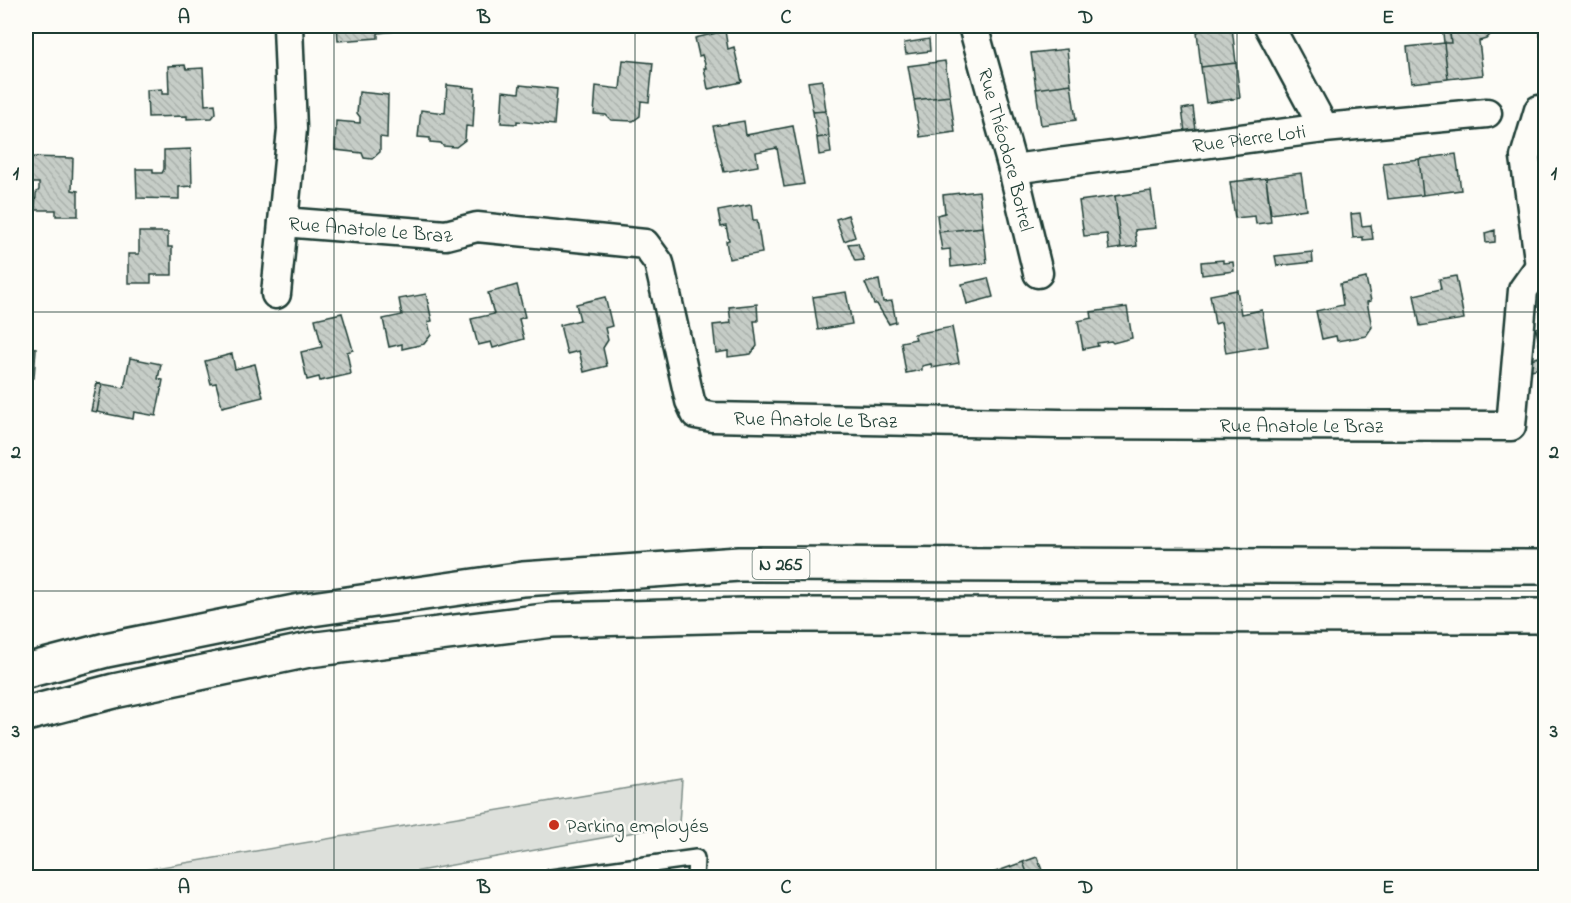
<svg xmlns="http://www.w3.org/2000/svg" width="1571" height="903" font-family="'Indie Flower',sans-serif">
	<defs>
		<pattern id="building-back-hatch" width="6" height="6" patternUnits="userSpaceOnUse" patternTransform="scale(1.5)"><rect width="6" height="6" fill="#c6cdc7"/><path d="M-1 5l2 2M0 0l6 6M5-1l2 2" fill="none" stroke="#aab1ac"/></pattern>
	</defs>
	<rect width="100%" height="100%" fill="#fdfcf7"/>
	<filter id="ink" filterUnits="userSpaceOnUse"><feTurbulence type="fractalNoise" baseFrequency=".0167" numOctaves="2"/><feDisplacementMap in="SourceGraphic" scale="12" xChannelSelector="R" yChannelSelector="G"/><feConvolveMatrix kernelMatrix="1 2 1 2 8 2 1 2 1" color-interpolation-filters="sRGB"/></filter>
	<g filter="url(#ink)">
		<path fill="#dde0db" stroke="#7e8e88" stroke-width="1.5" d="M682 779 679 824 386 877 134 878 132 872Z"/>
		<path fill="url(#building-back-hatch)" stroke="#1f3d34" stroke-width="1.5" d="M337 26H396V31L378 33V38L338 41Z
			M1200 26H1215V29L1232 27 1236 63 1201 67 1197 32 1200 31Z
			M1449 26H1491V34L1486 39 1479 41 1483 75 1448 79 1444 43H1451Z
			M1540 26H1546V35L1540 36Z
			M725 31 728 49 734 47 742 82 708 89 704 68H706L705 64 702 55 699 56 695 38Z
			M1450 32 1451 43H1444L1443 33Z
			M929 39 930 51 906 54 904 43Z
			M1444 43 1448 79 1411 83 1407 47Z
			M1067 49 1071 84 1036 89 1031 53Z
			M623 60 653 63 649 102 641 101 640 116 633 121 611 120 606 115 594 114 596 86 620 89Z
			M945 61 950 96 914 100 908 66Z
			M1236 63 1240 98 1206 103 1201 67Z
			M185 65 186 69 203 68 205 105 215 104 216 113 212 118 187 119V116L148 117 147 90 162 89V94H169L168 66Z
			M822 80 826 111 813 112 808 82Z
			M1071 84 1076 120 1041 125 1036 89Z
			M447 85 475 88 473 127 466 126 465 140 456 147 443 146 441 143 430 142V138L418 137 421 110 445 113Z
			M520 85 557 89 554 125 517 121V124L501 123 503 91 519 93Z
			M359 92 388 95 387 138 380 137V152L372 159 364 158 362 153 335 150 336 121 360 123V117L357 113Z
			M950 96 955 132 920 137 914 100Z
			M1193 107 1196 130 1185 132 1182 109Z
			M826 111 829 136 817 138 813 112Z
			M744 121 746 135 793 126 804 184 784 187 777 148 756 152 758 166 724 172 713 126Z
			M829 136 831 153 819 155 817 138Z
			M191 149 192 186 179 187V199L137 198 136 169H153V173H162L164 169V150Z
			M1456 154 1461 190 1423 195 1419 159Z
			M26 157 73 158 72 190 78 191V216H56V210H35L36 193 39 190V183H26Z
			M1419 159 1423 195 1388 199 1383 163Z
			M1301 173 1306 209 1271 214 1266 178Z
			M1266 178 1271 222 1256 224 1255 216 1235 218 1230 182Z
			M979 191 983 227 939 232 937 215 945 213 943 195Z
			M1151 191 1156 228 1135 230 1137 246 1121 248 1115 196Z
			M1115 196 1121 248 1109 250 1107 234 1084 236 1079 201Z
			M751 205 753 220H757L762 253 729 259 726 241 729 240 726 226 721 227 718 211Z
			M1360 213 1362 226 1371 225 1373 239 1363 240V237L1353 238 1351 214Z
			M848 215 855 237 844 241 836 219Z
			M983 227 987 263 951 267 950 249 942 250 939 232Z
			M1495 230V242L1486 243 1485 233Z
			M139 232H168V247H172V275H151V283H128V254H139Z
			M858 243 864 260 855 261 848 244Z
			M1312 252 1313 262 1277 266 1275 256Z
			M1223 260V263L1233 262 1234 271 1202 275 1201 262Z
			M1456 276 1464 319 1420 326 1414 295 1441 289 1439 279Z
			M988 278 993 297 967 304 962 284Z
			M1366 278 1371 301 1367 302 1372 327 1366 336 1337 341 1336 336 1322 339 1316 311 1343 305 1340 284Z
			M879 280 883 302 892 301 896 322 889 324 877 304H874L865 283Z
			M517 285 525 317 519 319 524 339 493 348 491 342 478 345 471 319 494 314 488 293Z
			M1237 290 1241 314 1262 310 1268 346 1226 353 1221 322 1215 324 1210 295Z
			M846 292 852 324 818 330 813 297Z
			M426 294 432 321 428 322 431 335 424 344 402 349V344L389 347 383 319 402 315 399 299Z
			M605 297 612 326 605 328 608 340 603 348 607 366 584 372 579 351 567 354 560 325 580 320 576 304Z
			M757 304 758 321H754L757 346 751 354 728 357V351L716 353 713 325 731 323 729 307Z
			M1127 307 1132 338 1113 343 1111 341 1097 343 1098 346 1083 349 1078 321 1092 318 1091 312Z
			M342 313 353 350 347 352 351 374 320 381 319 377 307 380 301 352 322 347 315 319Z
			M1546 326V357L1542 358 1536 328Z
			M952 327 959 363 932 368 931 364 922 366V370L906 373 901 342 916 339 914 334Z
			M26 347 36 348 34 378 26 377Z
			M232 354 235 369 255 364 263 397 222 407 216 383 211 384 205 361Z
			M1539 357 1540 368 1531 370 1530 359Z
			M130 358 161 364 158 379 163 380 156 416 134 412 133 419 97 412 102 384 124 388Z
			M97 383 102 384 97 412 91 411Z
			M1037 857 1045 878H1029L1023 862Z
			M1023 862 1029 878H979Z"/>
		<g fill="none" stroke-linecap="round" stroke-linejoin="round">
			<g stroke="#1f3d34" stroke-width="20">
				<path id="service" d="M551 878 696 858 695 878"/>
			</g>
			<g stroke="#1f3d34" stroke-width="33">
				<g id="minor">
					<path id="s1" d="M288 26 292 129 283 222 446 235 477 227 645 244 659 263 690 401 696 414 712 417 1059 424 1511 426 1523 290 1540 266 1546 265"/>
					<path id="s2" d="M973 26 1013 169 1038 273"/>
					<path d="M1269 26 1324 128"/>
					<path d="M1539 110 1525 157 1540 266"/>
					<path id="s3" d="M1013 169 1324 128 1487 113"/>
					<path d="M276 294 283 222"/>
				</g>
			</g>
			<g stroke="#1f3d34" stroke-width="38">
				<path id="trunk" d="M26 671 106 650 305 610 523 579 739 564 1546 567
					M26 714 114 691 309 650 552 620 744 615 1546 616"/>
			</g>
			<use href="#service" stroke="#fdfcf7" stroke-width="15"/>
			<use href="#minor" stroke="#fdfcf7" stroke-width="28"/>
			<use href="#trunk" stroke="#fdfcf7" stroke-width="33"/>
		</g>
	</g>
	<path fill="none" stroke="#1f3d34" stroke-width="1.5" stroke-opacity="0.55" d="M334 26V878M635 26V878M936 26V878M1237 26V878M26 312H1546M26 591H1546"/>
	<circle fill="#c8321e" stroke="#fdfcf7" stroke-width="2" cx="554" cy="825" r="6"/>
	<g text-anchor="middle" stroke-width="5" stroke-linejoin="round" paint-order="stroke">
		<rect fill="#fdfcf7" stroke="#62766e" stroke-width="1.5" x="752.5" y="549" width="57" height="30" rx="4.5"/>
		<g font-size="18" font-weight="bold" fill="#1f3d34">
			<text x="781" y="570">N 265</text>
		</g>
		<g font-size="20" fill="#1f3d34" stroke="#fdfcf7">
			<text dy="7" stroke="none"><textPath href="#s3" startOffset="238">Rue Pierre Loti</textPath></text>
			<text dy="7" stroke="none"><textPath href="#s2" startOffset="128">Rue Théodore Botrel</textPath></text>
			<text dy="7" stroke="none"><textPath href="#s1" startOffset="284">Rue Anatole Le Braz</textPath></text>
			<text dy="7" stroke="none"><textPath href="#s1" startOffset="860">Rue Anatole Le Braz</textPath></text>
			<text dy="7" stroke="none"><textPath href="#s1" startOffset="1346">Rue Anatole Le Braz</textPath></text>
		</g>
		<g font-size="20" fill="#1f3d34" stroke="#fdfcf7" text-anchor="start">
			<text x="566" y="832">Parking employés</text>
		</g>
	</g>
	<rect width="1571" height="903" fill="none" stroke="#fdfcf7" stroke-width="66"/>
	<rect x="33" y="33" width="1505" height="837" fill="none" stroke="#1f3d34" stroke-width="2"/>
	<g font-size="20" text-anchor="middle" font-weight="bold" fill="#1f3d34">
		<text x="184" y="23">A</text>
		<text x="484" y="23">B</text>
		<text x="786" y="23">C</text>
		<text x="1086" y="23">D</text>
		<text x="1388" y="23">E</text>
		<text x="16" y="179">1</text>
		<text x="1554" y="179">1</text>
		<text x="16" y="458">2</text>
		<text x="1554" y="458">2</text>
		<text x="16" y="737">3</text>
		<text x="1554" y="737">3</text>
		<text x="184" y="893">A</text>
		<text x="484" y="893">B</text>
		<text x="786" y="893">C</text>
		<text x="1086" y="893">D</text>
		<text x="1388" y="893">E</text>
	</g>
</svg>
